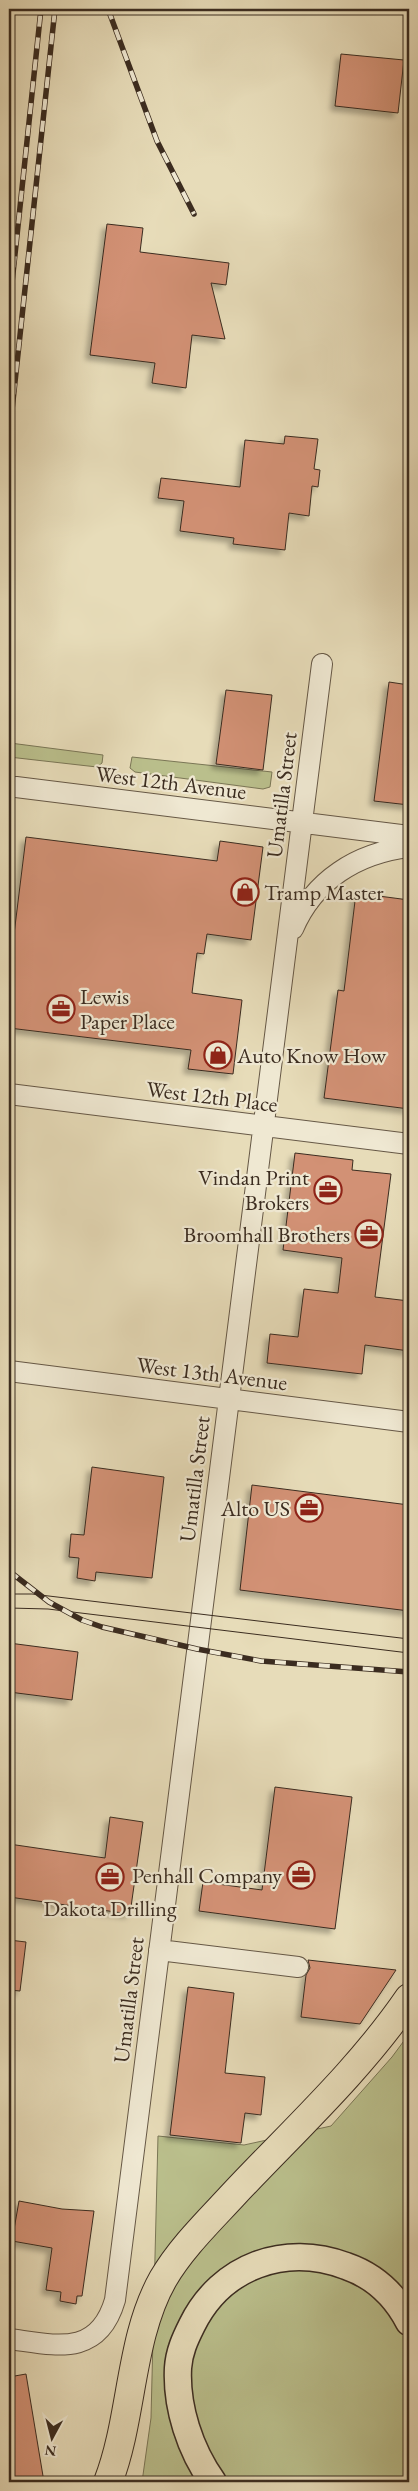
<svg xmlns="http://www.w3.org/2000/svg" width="418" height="2491" font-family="'EB Garamond',serif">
	<defs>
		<filter id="shadow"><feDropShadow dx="-4.5" dy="4.5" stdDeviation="2.5" flood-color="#0004"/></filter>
	</defs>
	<rect width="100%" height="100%" fill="#e7dcb9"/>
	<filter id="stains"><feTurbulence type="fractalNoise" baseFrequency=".004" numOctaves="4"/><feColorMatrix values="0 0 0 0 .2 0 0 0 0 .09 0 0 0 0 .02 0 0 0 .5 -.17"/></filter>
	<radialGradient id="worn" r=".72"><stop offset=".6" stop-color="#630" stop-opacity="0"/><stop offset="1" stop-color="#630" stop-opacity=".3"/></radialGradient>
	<path fill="#babf8c" stroke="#7a7656" d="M10 743 103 755 102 763 97 767 9 757Z
		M132 757 272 772 270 787 263 789 135 772 130 768Z
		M409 2034V2482H142L151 2418 158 2136 244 2145 331 2126 392 2057Z"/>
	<path fill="#d29174" stroke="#3b2c20" filter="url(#shadow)" d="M341 54 404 60 398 113 335 106Z
		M107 224 143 228 140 252 229 263 226 285 211 283 225 339 192 335 186 388 152 383 155 363 90 355Z
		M285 436 318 439 314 469 320 470 318 487 312 486 309 516 289 513 285 550 233 544 234 538 180 531 184 501 158 498 161 478 240 487 245 440 284 444Z
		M389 682 409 685V805L374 801Z
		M226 690 272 695 263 770 216 764Z
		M26 837 217 861 220 841 263 847 251 940 207 934 204 954 197 953 192 993 242 1000 233 1074 188 1069 191 1050 9 1028V975Z
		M356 893 409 900V1109L324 1098 338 990 344 991Z
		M295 1153 353 1160 352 1170 391 1174 375 1297 409 1301V1351L365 1345 362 1374 267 1363 270 1334 298 1337 304 1289 338 1293 342 1258 283 1250Z
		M92 1467 164 1477 152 1578 96 1572 95 1581 77 1578 79 1558 69 1557 71 1534 84 1535Z
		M252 1485 409 1505V1611L240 1590Z
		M9 1643 78 1652 72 1700 9 1692Z
		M275 1787 352 1797 335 1929 199 1911 203 1882 262 1890Z
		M110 1817 143 1822 130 1914 9 1897V1844L105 1858Z
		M9 1940 26 1942 20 1991 9 1990Z
		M308 1960 396 1970 360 2024 301 2017 306 1975 310 1968Z
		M188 1987 234 1993 225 2073 265 2077 261 2115 245 2113 241 2143 170 2135Z
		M19 2201 62 2209 94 2211 82 2296H77L76 2304 60 2301 61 2292 46 2290 52 2248 12 2241Z
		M26 2374 44 2482H9V2377Z"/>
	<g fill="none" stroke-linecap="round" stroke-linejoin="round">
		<g stroke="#665846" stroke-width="22">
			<path id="minor" d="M16 787 409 836
				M293 929C314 880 357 853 409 847
				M9 1094 409 1144
				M9 1371 409 1422
				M159 1950 298 1967
				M9 2339C55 2345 98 2358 115 2300L322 664"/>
		</g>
		<g stroke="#3b2c20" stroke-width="29">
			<path id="major" d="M213 2482C190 2450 176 2407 178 2368 179 2352 185 2339 192 2325 221 2266 285 2243 346 2266 375 2276 395 2295 409 2322"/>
		</g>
		<g stroke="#3b2c20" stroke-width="30">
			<path id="highway" d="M108 2482C133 2418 129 2339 163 2279 181 2248 209 2221 233 2195 293 2131 359 2071 409 1998"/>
		</g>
		<use href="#minor" stroke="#efe8d2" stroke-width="20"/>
		<use href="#major" stroke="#e7dcb9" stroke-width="26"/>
		<use href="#highway" stroke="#e7dcb9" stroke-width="28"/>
		<path stroke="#3b2c20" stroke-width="1" d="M9 1594H32L409 1639
			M9 1608 48 1609 409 1653"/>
		<g stroke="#3b2c20" stroke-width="5.5">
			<path id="rail" d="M108 9 157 141 194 214
				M9 311 41 9
				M9 438 55 9
				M9 1571 49 1602 82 1620 102 1627 197 1649 261 1661 409 1672"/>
		</g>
		<use href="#rail" stroke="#efe8d2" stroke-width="4" stroke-dasharray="11" stroke-linecap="butt"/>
	</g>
	<defs>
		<g id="shop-ring" transform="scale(1.4375)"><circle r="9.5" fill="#efe8d2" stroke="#8f2418" stroke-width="1.5"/><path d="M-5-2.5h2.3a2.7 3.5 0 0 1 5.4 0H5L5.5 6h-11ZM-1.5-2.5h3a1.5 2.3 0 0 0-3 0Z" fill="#8f2418"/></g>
		<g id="office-ring" transform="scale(1.4375)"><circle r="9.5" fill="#efe8d2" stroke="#8f2418" stroke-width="1.5"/><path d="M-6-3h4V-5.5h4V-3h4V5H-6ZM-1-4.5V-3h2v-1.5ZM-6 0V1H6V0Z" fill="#8f2418"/></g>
	</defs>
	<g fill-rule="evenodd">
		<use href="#shop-ring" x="245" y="892"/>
		<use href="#office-ring" x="61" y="1009"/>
		<use href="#shop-ring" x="218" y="1055"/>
		<use href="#office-ring" x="328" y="1190"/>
		<use href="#office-ring" x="369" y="1234"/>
		<use href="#office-ring" x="309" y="1508"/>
		<use href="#office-ring" x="301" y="1875"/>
		<use href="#office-ring" x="110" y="1877"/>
	</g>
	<g text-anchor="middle" stroke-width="4.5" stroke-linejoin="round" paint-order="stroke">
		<g font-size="22" fill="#3b2c20" stroke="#efe8d2">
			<text transform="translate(171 782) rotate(7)" y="8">West 12th Avenue</text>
			<text transform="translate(281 795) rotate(-83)" y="8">Umatilla Street</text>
			<text transform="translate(212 1096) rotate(7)" y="8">West 12th Place</text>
			<text transform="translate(212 1373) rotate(7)" y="8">West 13th Avenue</text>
			<text transform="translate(194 1479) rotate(-83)" y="8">Umatilla Street</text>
			<text transform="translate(128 2000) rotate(-83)" y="8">Umatilla Street</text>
		</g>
		<g font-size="22" fill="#3b2c20" stroke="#efe8d2" text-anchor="end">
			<text x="264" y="900" text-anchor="start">Tramp Master</text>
			<text x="80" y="1004" text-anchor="start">Lewis<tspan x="80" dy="25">Paper Place</tspan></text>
			<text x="237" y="1063" text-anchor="start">Auto Know How</text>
			<text x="309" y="1185">Vindan Print<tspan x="309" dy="25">Brokers</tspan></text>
			<text x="350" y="1242">Broomhall Brothers</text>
			<text x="290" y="1516">Alto US</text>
			<text x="282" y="1883">Penhall Company</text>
			<text x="110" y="1916" text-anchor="middle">Dakota Drilling</text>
		</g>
	</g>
	<rect width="418" height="2491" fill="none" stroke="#e7dcb9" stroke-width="30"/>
	<rect x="10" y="10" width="398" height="2471" fill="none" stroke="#3b2c20" stroke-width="2.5"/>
	<rect x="15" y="15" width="388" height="2461" fill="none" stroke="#3b2c20"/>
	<g transform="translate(52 2438) rotate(187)" stroke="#efe8d2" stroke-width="4" paint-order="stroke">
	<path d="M0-4L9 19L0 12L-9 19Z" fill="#3b2c20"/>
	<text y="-8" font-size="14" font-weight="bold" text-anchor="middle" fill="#3b2c20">N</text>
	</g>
	<rect width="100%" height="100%" filter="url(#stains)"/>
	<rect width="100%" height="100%" fill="url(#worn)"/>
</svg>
